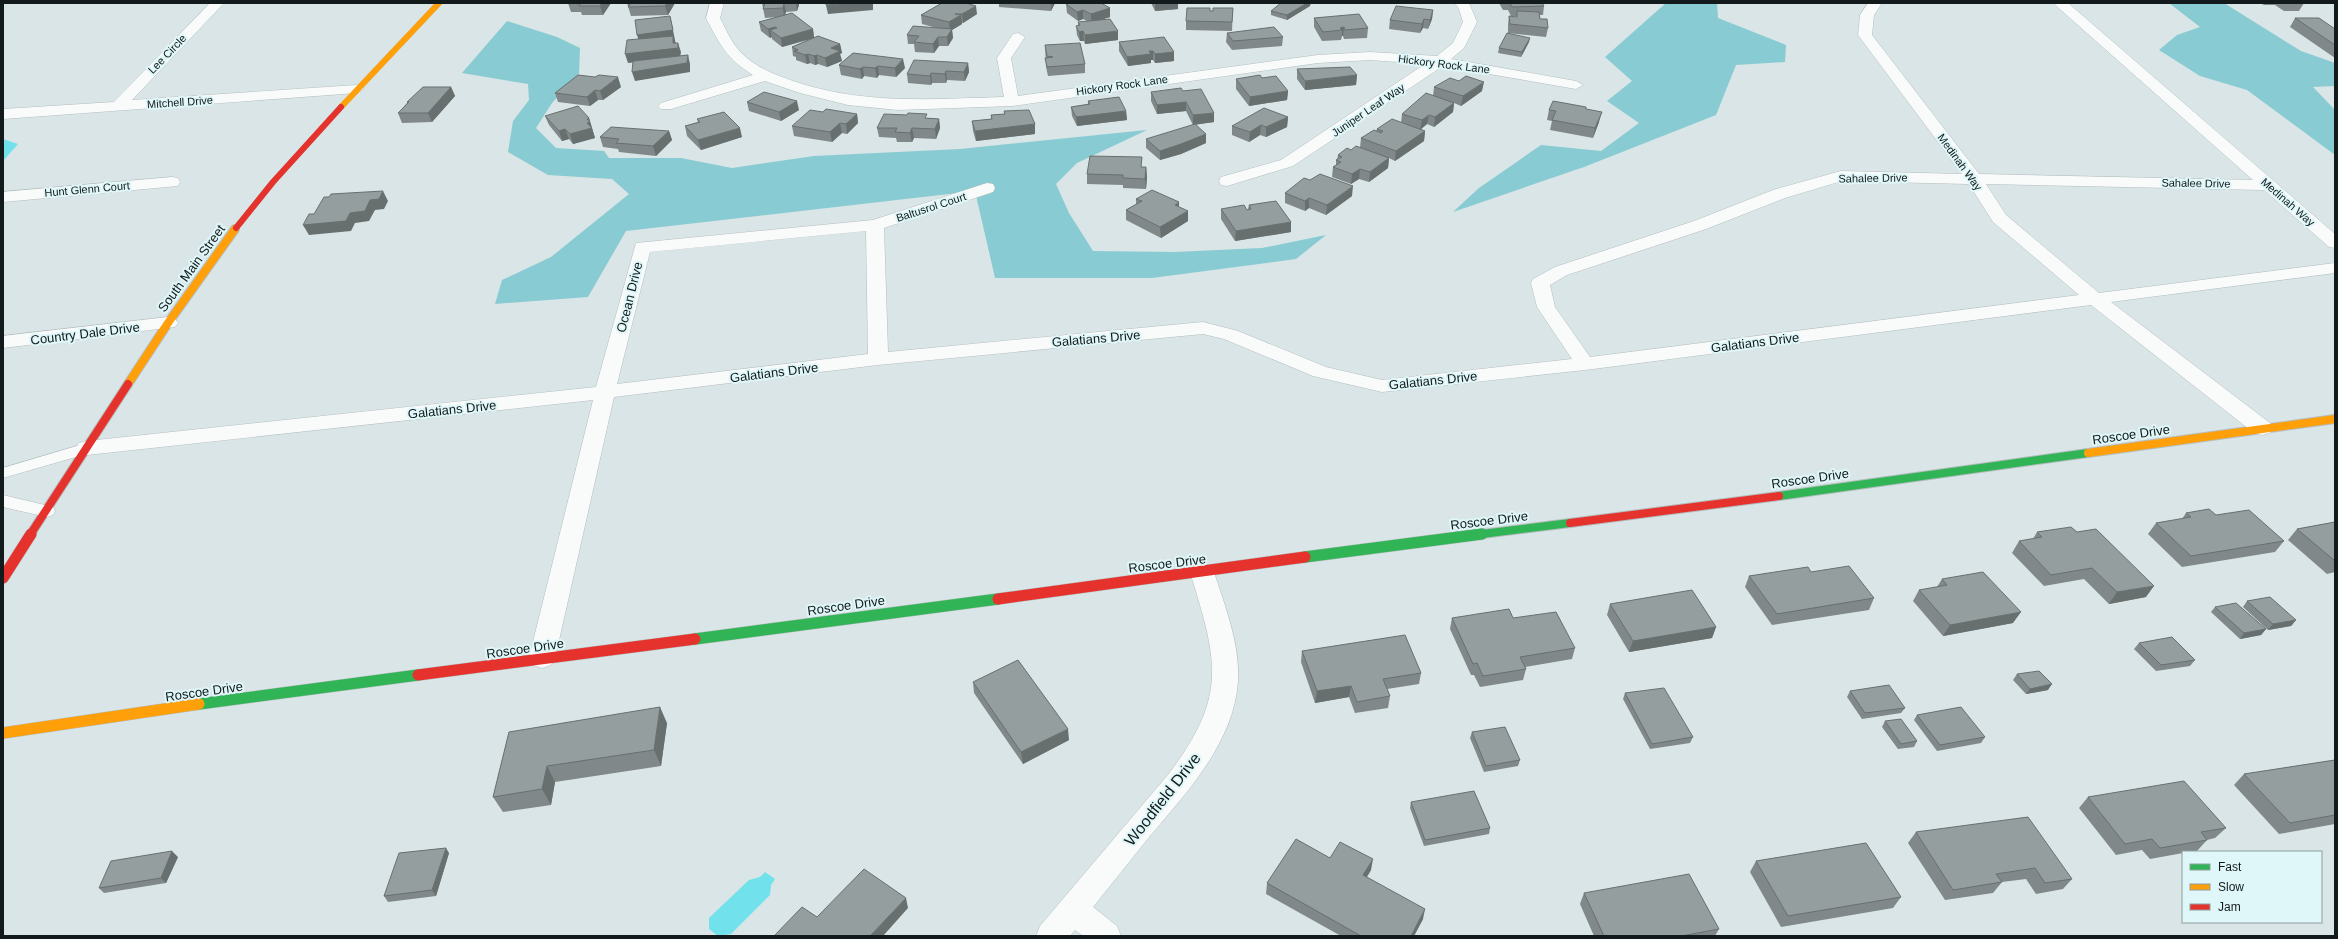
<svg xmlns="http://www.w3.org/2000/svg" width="2338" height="939" font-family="Arial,sans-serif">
	<rect width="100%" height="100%" fill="#d9e5e6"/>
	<path fill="#88cbd2" d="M1666 3H1717L1718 18 1786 45 1785 62 1736 65 1716 115 1584 167 1453 212 1479 188 1541 145 1601 151 1639 123 1607 101 1632 81 1605 57Z
		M2169 3H2224L2301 51 2335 63V86L2313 87 2335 110V155L2247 90 2200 76 2159 50 2177 35 2200 27Z
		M507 21 557 37 580 48 579 74 552 103 536 128 556 148 604 151 609 158H681L732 168 814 156 960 149 1147 130 1077 163 1056 184 1069 213 1093 251 1174 252 1262 248 1326 235 1296 259 1152 278H995L975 191 626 231 588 297 495 304 502 280 551 257 629 194 612 179 548 175 508 152 513 121 529 100 528 84 462 73Z"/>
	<path fill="#71e1eb" d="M3 139 18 144 3 161Z
		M765 872 775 879 771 885 770 895 731 934 718 936 709 929V918L749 880 760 877Z"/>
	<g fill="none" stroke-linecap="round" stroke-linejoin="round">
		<g stroke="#b4bdbe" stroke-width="1">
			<path id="lane" d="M87 443 93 444 95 448 93 452 3 478V468Z
				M3 495 53 507 55 511 53 515 47 517 3 507Z"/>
		</g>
		<g stroke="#b4bdbe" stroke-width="1">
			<path id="street" d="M210 3H224L132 100 357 85 364 89 357 93 3 119V109L114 102Z
				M710 3H724L720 18C727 32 734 48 747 58 760 69 776 75 793 81 863 105 931 99 1004 97L997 58 1013 34 1018 33 1025 37 1011 58 1018 96 1318 55 1370 52 1437 56 1453 43 1463 22 1459 9 1455 3H1469L1477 22 1464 48 1451 59 1576 81 1583 85 1576 89 1443 66 1293 166 1227 186 1221 185 1219 181 1221 177 1281 160 1425 64 1370 60 1318 63 1012 106 898 110 848 105 800 93 765 81 671 109H661L658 106 661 103 753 75C727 59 720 45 706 18Z
				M1868 3H1882L1874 15 1872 35 1979 174 2253 180 2053 3H2068L2335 234V248L2329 247 2264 190 1986 184 2006 215 2099 293 2335 263V273L2111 302 2270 423 2273 428 2270 433 2262 435 2254 433 2091 305 1585 370 1382 392 1313 376 1224 339 1203 334 878 365 614 397 555 658 551 665 542 668 533 665 529 658 593 400 87 455 79 453 76 448 79 443 87 441 596 387 636 243 873 220 987 183 993 184 995 188 993 192 884 228 888 352 1203 322 1238 331 1326 367 1382 380 1572 359 1537 307 1531 283 1533 279 1555 267 1694 221 1773 190 1841 171 1962 174 1858 35 1860 15ZM1842 181 1969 184 1993 222 2079 295 1590 357 1555 307 1550 285 1567 275 1706 229 1785 198ZM866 231 868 354 617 384 650 252Z
				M172 177 178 178 180 182 178 186 3 202V192Z
				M168 317 175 319 178 323 175 327 3 348V336Z
				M1202 563 1210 566 1214 572C1225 607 1240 643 1238 681 1234 742 1188 791 1150 836 1131 860 1112 883 1093 907L1117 926 1121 936H1083L1075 930 1070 936H1036L1040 926 1167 776C1228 697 1218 662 1190 572L1194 566Z"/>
		</g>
		<g stroke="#b4bdbe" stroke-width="10">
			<path id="fast-far1" d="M1779 496 2088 453
				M1474 535 1570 523"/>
		</g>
		<g stroke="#b4bdbe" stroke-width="12">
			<path id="fast" d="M1305 557 1482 534
				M695 639 998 599
				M199 704 418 675"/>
		</g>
		<g stroke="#b4bdbe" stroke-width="6">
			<path id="slow-far2" d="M341 107 439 3
				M234 230 236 228"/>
		</g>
		<g stroke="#b4bdbe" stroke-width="10">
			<path id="slow-far1" d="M128 384 168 323 235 229
				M2088 453 2335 419"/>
		</g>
		<g stroke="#b4bdbe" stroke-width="12">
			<path id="slow" d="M3 733 199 704"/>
		</g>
		<g stroke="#b4bdbe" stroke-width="6">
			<path id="jam-far2" d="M236 228 273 182 341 107"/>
		</g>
		<g stroke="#b4bdbe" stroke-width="10">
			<path id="jam-far1" d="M1570 523 1779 496
				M30 535 128 384"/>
		</g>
		<g stroke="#b4bdbe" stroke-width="12">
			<path id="jam" d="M3 578 31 534
				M998 599 1305 557
				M418 675 695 639"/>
		</g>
		<use href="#lane" fill="#f9fbfb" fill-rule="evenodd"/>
		<use href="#street" fill="#f9fbfb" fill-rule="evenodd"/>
		<use href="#fast-far1" stroke="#30b455" stroke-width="8"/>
		<use href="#fast" stroke="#30b455" stroke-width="11"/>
		<use href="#slow-far2" stroke="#ff9f0a" stroke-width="6"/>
		<use href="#slow-far1" stroke="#ff9f0a" stroke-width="8"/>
		<use href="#slow" stroke="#ff9f0a" stroke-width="11"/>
		<use href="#jam-far2" stroke="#e5322d" stroke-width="6"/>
		<use href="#jam-far1" stroke="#e5322d" stroke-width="8"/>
		<use href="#jam" stroke="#e5322d" stroke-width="11"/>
	</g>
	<path fill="#808889" d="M568 3H611L603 15H582L581 12H571Z
		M627 3H675L668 15 631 16Z
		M762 3H799V5L797 11 786 12 785 15 813 29 814 37 840 44 842 53 840 54 842 61 827 67 818 64 815 65 810 63 807 64 796 60V57L793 56 792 47 810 39 782 47 772 39V37L770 38 761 31 759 22 778 17 765 18Z
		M942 3 977 14 963 23H962V24L952 30 953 38 948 46H939L934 53 915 52 914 44H908L907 35 937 28 922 24 921 15Z
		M999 3H1055L1051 11 999 7Z
		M1151 3H1178V9L1155 11Z
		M1499 3H1542L1544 6 1543 15H1539L1540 19 1548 28 1546 37 1508 33V25L1509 16 1516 17V16H1511L1508 10H1503Z
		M2260 3H2304L2299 11H2284L2275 5H2264Z
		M1066 4 1110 8V17L1103 19 1118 40 1085 44 1084 41H1080L1077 35 1076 26H1078V22L1087 21 1083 19 1078 21 1067 13Z
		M1310 6 1287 20 1271 15V11Z
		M1233 8 1232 31 1186 30V21L1210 11Z
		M1433 10 1432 19 1428 29 1423 28 1420 33 1389 29 1390 20Z
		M1314 18 1368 28 1367 38 1344 39 1343 36H1342L1341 40 1322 41 1314 27Z
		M2295 18 2335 29V58L2290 27Z
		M1227 33 1283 37 1282 46 1232 50 1226 42Z
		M1119 42 1174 52V61L1155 63 1153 60H1151V63L1128 66 1119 51Z
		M1529 42 1521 57 1498 53 1499 48Z
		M1045 45 1085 64V73L1048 76 1046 67Z
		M853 53 905 68 896 77 879 75 877 78 864 76 862 79 841 75 839 65Z
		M968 63 969 72 965 81 947 80 946 83H932L931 85 908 83 907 74Z
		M1297 69 1357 75 1356 85 1305 90 1297 79Z
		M1262 78 1288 91 1287 100 1249 106 1236 89V79Z
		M451 87 455 96 432 122 402 123 398 113 407 103V102Z
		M621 87 603 100H598L590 106 558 102 555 93Z
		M1434 87 1482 91 1461 106 1454 103 1453 112 1434 127 1427 124 1421 129 1425 131 1424 141 1395 161 1389 158 1388 168 1369 182 1359 179 1351 184 1332 177 1333 167 1336 165V160H1337L1338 155 1351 150 1360 148 1361 138 1376 131 1377 129 1401 123 1402 114 1433 96Z
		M1183 91 1214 122 1193 125 1186 111 1157 114 1151 101V92Z
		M1088 101 1126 111 1127 120 1077 126 1072 116 1071 107 1088 104Z
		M747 102 799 110 781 121 749 111Z
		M1586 109 1599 122 1593 138 1550 130 1552 121 1547 120 1549 110Z
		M1004 111 1035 124V134L976 141 973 131 972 121 991 119V115L1004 114Z
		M823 112 857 114 858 123 847 134 842 133 832 142 794 136 792 126Z
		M545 116 589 118 595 138 573 144 569 139 562 141 549 125Z
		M1288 117 1287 127 1266 137 1260 135 1249 142 1232 135V126Z
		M928 118 939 119 940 128 936 139 914 138 912 142H897L896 138 879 137 877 128Z
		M697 119 742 137 701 150 687 136 685 126 698 122Z
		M669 131 672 140 656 156 619 152 618 149 603 147 600 137Z
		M1146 139 1206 143 1181 154 1160 160 1146 148Z
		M1142 167H1146L1147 177 1146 189 1123 188V185L1087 184V174Z
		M1285 193 1352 196 1326 215 1309 208 1305 211 1285 203Z
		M1136 199 1188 211V221L1161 238 1126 220V210L1136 204Z
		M1249 205 1291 232 1235 241 1221 219V209L1247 210 1248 209Z
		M2186 513 2216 515 2284 541 2275 552 2182 567 2148 534 2156 523 2182 519Z
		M2335 522V572L2327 574 2288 540 2297 529Z
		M2037 532 2146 597 2109 604 2084 579 2044 586 2012 553 2019 541 2033 539Z
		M1811 572 1874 598 1869 610 1772 625 1745 587 1749 576Z
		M1942 579 2013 623 1943 636 1913 601 1919 590 1937 587Z
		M2247 601 2296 620 2291 626 2268 630 2243 607Z
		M1610 604 1716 627 1712 638 1629 652 1607 615Z
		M2215 607 2266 629 2261 635 2240 639 2211 612Z
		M1452 618H1513L1575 648 1572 659 1525 667 1526 669 1523 680 1480 687 1474 675H1471L1450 629Z
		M2139 643 2195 660 2190 666 2156 671 2134 649Z
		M1302 651 1421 673 1419 684 1387 689 1390 696 1388 708 1355 713 1349 697 1315 703 1301 662Z
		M2017 674 2048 690 2026 694 2013 680Z
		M973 682 1069 740 1023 764 974 693Z
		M1850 691 1905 708 1901 713 1862 719 1847 697Z
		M1625 693 1693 737 1690 743 1650 749 1623 699Z
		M1917 715 1985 737 1981 743 1937 751 1914 720Z
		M1885 721 1917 741 1914 747 1898 749 1882 727Z
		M667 723 661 766 555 782 551 805 503 812 493 797 509 732Z
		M1472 732 1520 760 1518 766 1484 772 1470 738Z
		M2335 760V824L2279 834 2234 785 2244 774Z
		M2088 797 2226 828 2215 838 2207 840 2197 851 2191 852H2183V853L2150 859 2142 850 2116 855 2079 808Z
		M1411 802 1490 828 1489 834 1424 846 1410 808Z
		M1916 832 2072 879 2063 889 2036 894 2026 879 2002 882 1993 893 1945 900 1908 843Z
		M449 853 436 896 388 902 384 896Z
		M178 857 166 883 104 893 99 888Z
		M1330 858 1371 870 1367 877 1423 919 1414 936H1341L1266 894 1267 883Z
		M1756 861 1901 897 1893 908 1781 927 1750 872Z
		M1584 893 1719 929 1715 936H1594L1580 904Z"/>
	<path fill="#686f6f" d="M602 3H611L603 15 600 6Z
		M667 3H675L668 15 665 6Z
		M784 3 786 12 784 17 783 8Z
		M796 3H799V5L797 11Z
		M852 3H873V10L828 14 826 5Z
		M1051 3H1055L1051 11Z
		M1155 3H1178V9L1155 11Z
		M1307 3H1311L1310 6 1287 20V15Z
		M1400 3H1408L1400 4Z
		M976 6 977 14 963 23 962 14Z
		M1110 8V17L1091 23V14Z
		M1083 10V19L1078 21 1077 12Z
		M1433 10 1432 19 1428 29 1430 20Z
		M961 15 962 24 952 30 953 38 948 46 947 37 950 31 949 22Z
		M670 16 672 25 676 45 678 43 681 52 680 58 628 63 625 54 640 44 637 35Z
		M1424 19 1423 28 1420 33 1422 24Z
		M775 27 777 35 770 30 772 37 770 38 768 29Z
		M1344 27 1343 36H1342V30L1340 28Z
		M813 29 814 38 782 47 781 38Z
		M1083 31 1084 41H1080L1079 32Z
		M1118 31V40L1085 44V35Z
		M938 37 939 46 934 53 933 44Z
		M1530 38 1529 42 1521 57 1522 52Z
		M840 44 842 53 840 54 842 61 827 67 825 58 831 48Z
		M1149 51H1153V60H1151V63L1128 66 1127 57Z
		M1174 52V61L1155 63V54Z
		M808 54 810 63 807 64 805 55Z
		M688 55 690 64V72L635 81 632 72Z
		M817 55 818 64 815 65 814 56Z
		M903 59 905 68 896 77 895 68Z
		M968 63 969 72 965 81 964 72Z
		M878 66 879 75 877 78 875 68Z
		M863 67 864 76 862 79 860 69Z
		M946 71 947 80 946 83 945 74Z
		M931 73 932 83 931 85 930 76Z
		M1357 75 1356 85 1305 90V81Z
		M618 77 621 87 603 100 600 91Z
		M1484 82 1482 91 1461 106 1463 96Z
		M451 87 455 96 432 122 428 113Z
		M595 90 598 100 590 106 587 97Z
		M1288 91 1287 100 1249 106 1250 97Z
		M797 101 799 110 781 121 779 112Z
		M1186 102V111L1157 114V105Z
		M1454 103 1453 112 1434 127 1435 117Z
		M1126 111 1127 120 1077 126 1076 117Z
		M1602 112 1599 122 1593 138 1595 128Z
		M1214 113V122L1193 125V115Z
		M857 114 858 123 847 134 846 124Z
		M1429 115 1427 124 1420 130 1422 120Z
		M1288 117 1287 127 1266 137V127Z
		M589 118 595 138 573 144 570 134 587 119Z
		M939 119 940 128 936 139 935 129Z
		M840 123 842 133 832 142 830 132Z
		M1035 124V134L976 141 975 131Z
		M1261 125 1260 135 1249 142 1250 132Z
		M740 128 742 137 701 150 698 140Z
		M912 128 914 138 912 142 910 133Z
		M565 129 569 139 562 141 559 131Z
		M669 131 672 140 656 156 653 146Z
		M1425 131 1424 141 1395 161 1396 151Z
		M1206 134V143L1181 154 1160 160V151Z
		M1389 158 1388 168 1369 182 1370 172Z
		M1146 167 1147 177 1146 189 1145 179Z
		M1360 169 1359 179 1351 184 1352 174Z
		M1353 186 1352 196 1326 215 1327 205Z
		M383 191 388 201 384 209 375 210 369 221 355 223 351 231 309 235 303 225 350 213Z
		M1309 198V208L1305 211V201Z
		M1179 202V213L1175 205Z
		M1188 211V221L1161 238 1160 227Z
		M1291 222V232L1235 241 1236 231Z
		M2154 586 2146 597 2109 604 2117 592Z
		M2021 612 2013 623 1943 636 1950 625Z
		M2296 620 2291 626 2268 630 2273 624Z
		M1716 627 1712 638 1629 652 1633 641Z
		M2266 629 2261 635 2240 639 2244 633Z
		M2052 684 2048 690 2026 694 2030 689Z
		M1351 686 1349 697 1315 703 1317 691Z
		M660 707 667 723 661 766 654 750Z
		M1068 729 1069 740 1023 764 1021 752Z
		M547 766 555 782 551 805 542 789Z
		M446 848 449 853 436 896 432 890Z
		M172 851 178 857 166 883 161 878Z
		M1373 859 1371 870 1361 886 1363 875Z
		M906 898 908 908 883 936H870Z
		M1425 909 1423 919 1414 936H1411Z"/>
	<path fill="#959e9f" stroke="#686f6f" d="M581 3H602L600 6H579Z
		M631 3H667L665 6 628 7Z
		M765 3H784L783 8 763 9Z
		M826 3H852L826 5Z
		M942 3H966L976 6 962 14H955L961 15 949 22 921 15Z
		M1071 3H1101L1110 8 1091 14 1083 10 1077 12 1066 4Z
		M1281 3H1307L1287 15 1271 11Z
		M1510 3H1542L1544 6 1512 7Z
		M1396 6 1433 10 1430 20 1424 19 1422 24 1390 20Z
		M1187 8H1210V11H1213V8H1233L1232 22 1186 21Z
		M1517 11 1539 12 1540 19H1547L1548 28 1510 24 1509 16 1517 17Z
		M792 13 813 29 781 38 770 30 777 28 775 27 768 29 759 22Z
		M1359 14 1368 28 1345 30 1344 27 1340 28 1342 30 1323 32 1314 18Z
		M670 16 673 30 637 35 635 20Z
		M2295 18H2319L2335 29V45Z
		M1110 19 1118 31 1085 35 1083 31 1079 32 1076 26 1080 25 1078 22Z
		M913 26 952 29 947 37H938L933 44 914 42 919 36 907 35Z
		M1274 27 1283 37 1233 41 1227 33Z
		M1507 33 1530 38 1522 52 1499 48Z
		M673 36V43H678V48L625 54 627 40Z
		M818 36 840 44 831 48 840 51 825 58 817 55 814 56 808 54 805 55 794 51 798 50 792 47Z
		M1164 37 1174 52 1155 54 1153 51H1149L1151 54 1127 57 1119 42Z
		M1080 43 1085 64 1047 67 1045 58 1053 57 1047 56 1045 45Z
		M853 53 903 59 895 68 878 66 875 68 863 67 860 69 839 65Z
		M688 55 687 63 632 72 633 61Z
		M914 60 968 63 964 72 946 71 945 74 931 73 930 76 907 74Z
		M1350 67 1357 75 1305 81 1297 69Z
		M578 75 595 77 599 75 618 77 600 91 595 90 587 97 555 93Z
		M1260 75 1262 78 1276 76 1288 91 1250 97 1236 79Z
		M1466 76 1484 82 1463 96 1434 87 1450 78 1459 81Z
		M423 87H451L428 113H398L409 102H407Z
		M1181 88 1183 91 1201 89 1214 113 1193 115 1186 102 1157 105 1151 92Z
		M764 92 797 101 779 112 747 102Z
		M1426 93 1454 103 1435 117 1429 115 1422 120 1402 114Z
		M1119 97 1126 111 1076 117 1071 107 1090 104 1088 101Z
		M1553 101 1586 107V109L1602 112 1595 128 1552 120 1556 111 1549 110Z
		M578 106 589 118 587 119 590 122 587 123 592 128 570 134 565 129 559 131 545 116Z
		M1264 108 1288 117 1266 127 1261 125 1250 132 1232 126Z
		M826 109 857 114 846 124 840 123 830 132 792 126 810 110 823 112Z
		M1029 110 1035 124 975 131 972 121 992 119 991 115 1005 114 1004 111Z
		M724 112 740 128 698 140 685 126 700 122 697 119Z
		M908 113 927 114 925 118 939 119 935 129 912 128 910 133 895 132 897 128H877L884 114 907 115Z
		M1392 119 1425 131 1396 151 1361 138 1374 130 1381 133 1383 131 1377 129Z
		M1195 124 1206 134 1181 144 1160 151 1146 139Z
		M611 127 669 131 653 146 616 143 619 139 600 137Z
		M1356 146 1389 158 1370 172 1360 169 1352 174 1333 167 1341 162 1336 160 1342 157 1338 155 1347 148 1351 150Z
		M1090 156 1142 157 1141 167H1146L1145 179 1123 178V175L1087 174Z
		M1320 174 1353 186 1327 205 1309 198 1305 201 1285 193 1304 178 1310 180Z
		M1152 190 1179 202 1175 205 1188 211 1160 227 1126 210 1142 201 1136 199Z
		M383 191 379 199 370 200 365 211 350 213 346 221 303 225 309 214H314L324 197H329L331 194Z
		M1276 201 1291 222 1236 231 1221 209 1244 205 1247 210 1251 209 1249 205Z
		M2209 509 2216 515 2249 510 2284 541 2191 556 2156 523 2191 517 2186 513Z
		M2335 522V561L2297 529Z
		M2071 527 2077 532 2096 529 2154 586 2117 592 2092 568 2051 575 2019 541 2042 537 2037 532Z
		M1849 566 1874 598 1777 614 1749 576 1808 567 1811 572Z
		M1983 572 2021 612 1950 625 1919 590 1947 585 1942 579Z
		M1692 590 1716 627 1633 641 1610 604Z
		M2270 597 2296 620 2273 624 2247 601Z
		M2236 603 2266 629 2244 633 2215 607Z
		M1509 609 1513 618 1556 612 1575 648 1520 657 1526 669 1483 676 1477 663 1473 664 1452 618Z
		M1405 635 1421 673 1383 679 1390 696 1357 702 1351 686 1317 691 1302 651Z
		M2172 637 2195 660 2161 665 2139 643Z
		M1018 660 1068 729 1021 752 973 682Z
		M2039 671 2052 684 2030 689 2017 674Z
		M1889 685 1905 708 1865 713 1850 691Z
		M1664 688 1693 737 1652 744 1625 693Z
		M660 707 654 750 547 766 542 789 493 797 509 732Z
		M1961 707 1985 737 1940 745 1917 715Z
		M1901 719 1917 741 1901 744 1885 721Z
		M1505 727 1520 760 1486 766 1472 732Z
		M2335 760V815L2290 823 2244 774Z
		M2184 781 2226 828 2201 832 2207 840 2160 848 2152 839 2125 844 2088 797Z
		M1474 791 1490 828 1425 840 1411 802Z
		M2028 817 2072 879 2045 883 2035 868 1996 874 2002 882 1953 890 1916 832Z
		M1296 839 1330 858 1340 842 1373 859 1363 875 1425 909 1411 936H1361L1267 883Z
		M1866 843 1901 897 1788 916 1756 861Z
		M446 848 432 890 384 896 399 853Z
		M172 851 161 878 99 888 111 861Z
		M864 869 906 898 870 936H774L802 907 817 917Z
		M1689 874 1719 929 1681 936H1604L1584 893Z"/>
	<g text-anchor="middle" stroke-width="4" stroke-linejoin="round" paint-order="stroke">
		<g font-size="11" fill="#121a1b" stroke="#e0f7f9">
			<text transform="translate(167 54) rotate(-46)" y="4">Lee Circle</text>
			<text transform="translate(1444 64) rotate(7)" y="4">Hickory Rock Lane</text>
			<text transform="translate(1122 85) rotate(-8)" y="4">Hickory Rock Lane</text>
			<text transform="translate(180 102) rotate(-4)" y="4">Mitchell Drive</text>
			<text transform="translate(1368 110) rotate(-34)" y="4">Juniper Leaf Way</text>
			<text transform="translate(1960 162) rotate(54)" y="4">Medinah Way</text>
			<text transform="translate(1873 178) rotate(-1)" y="4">Sahalee Drive</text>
			<text transform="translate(2196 183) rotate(1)" y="4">Sahalee Drive</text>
			<text transform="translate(87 189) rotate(-5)" y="4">Hunt Glenn Court</text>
			<text transform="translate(2288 202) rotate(41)" y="4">Medinah Way</text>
			<text transform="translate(931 207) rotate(-18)" y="4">Baltusrol Court</text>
		</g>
		<g font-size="13" fill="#121a1b" stroke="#e0f7f9">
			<text transform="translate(191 268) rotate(-54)" y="5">South Main Street</text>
			<text transform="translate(629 297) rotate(-76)" y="5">Ocean Drive</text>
			<text transform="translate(85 333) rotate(-7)" y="5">Country Dale Drive</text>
			<text transform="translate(1096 338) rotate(-5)" y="5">Galatians Drive</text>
			<text transform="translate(1755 342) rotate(-7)" y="5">Galatians Drive</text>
			<text transform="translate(774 372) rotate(-7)" y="5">Galatians Drive</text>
			<text transform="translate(1433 380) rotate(-6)" y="5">Galatians Drive</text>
			<text transform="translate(452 409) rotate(-6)" y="5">Galatians Drive</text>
			<text transform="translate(2131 434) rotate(-8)" y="5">Roscoe Drive</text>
			<text transform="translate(1810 478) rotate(-8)" y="5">Roscoe Drive</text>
			<text transform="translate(1489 520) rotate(-7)" y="5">Roscoe Drive</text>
			<text transform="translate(1167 563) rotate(-7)" y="5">Roscoe Drive</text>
			<text transform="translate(846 605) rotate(-8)" y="5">Roscoe Drive</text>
			<text transform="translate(525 648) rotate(-8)" y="5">Roscoe Drive</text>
			<text transform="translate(204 691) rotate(-8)" y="5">Roscoe Drive</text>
		</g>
		<g font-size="16" fill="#121a1b" stroke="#e0f7f9">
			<text transform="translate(1162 799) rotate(-52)" y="6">Woodfield Drive</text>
		</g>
	</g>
	<rect width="2338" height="939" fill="none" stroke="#121a1b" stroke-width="8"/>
	<rect x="2182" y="851" width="140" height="72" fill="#e0f7f9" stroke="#8e9fa0"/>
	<rect x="2190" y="864" width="20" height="6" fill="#30b455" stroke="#8e9fa0"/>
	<text x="2218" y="871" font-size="12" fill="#121a1b">Fast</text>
	<rect x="2190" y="884" width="20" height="6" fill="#ff9f0a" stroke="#8e9fa0"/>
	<text x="2218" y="891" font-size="12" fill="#121a1b">Slow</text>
	<rect x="2190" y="904" width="20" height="6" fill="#e5322d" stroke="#8e9fa0"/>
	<text x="2218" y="911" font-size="12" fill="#121a1b">Jam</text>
</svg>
